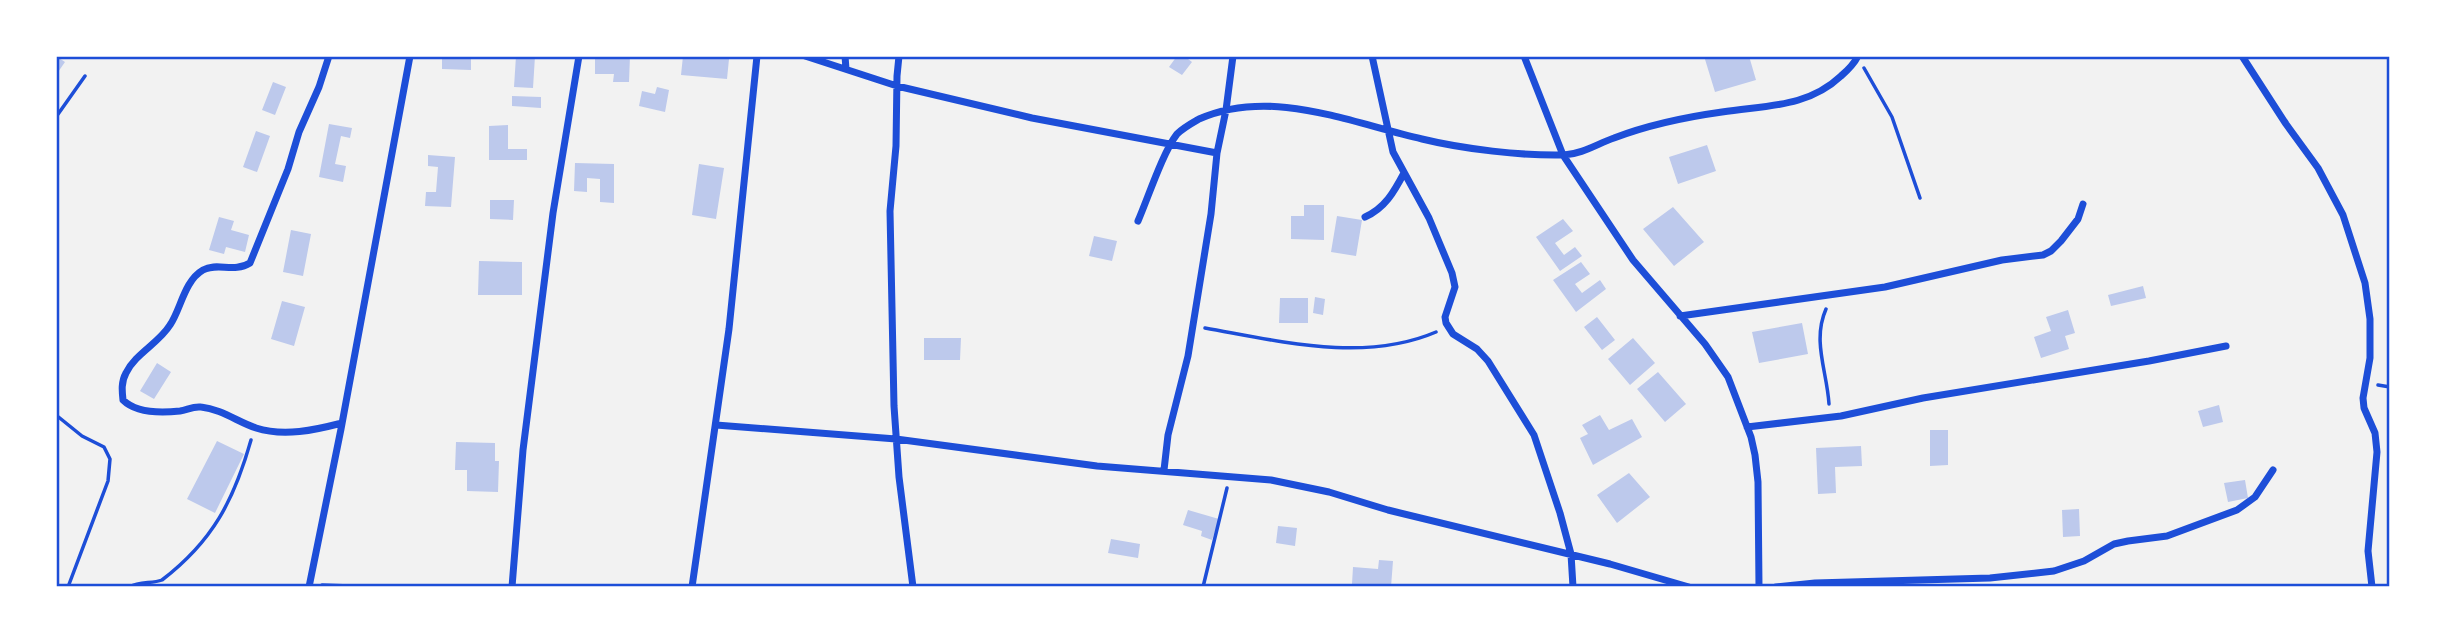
<svg xmlns="http://www.w3.org/2000/svg" width="2446" height="643" font-family="Barlow,sans-serif">
	<rect width="100%" height="100%" fill="#f2f2f2"/>
	<path fill="#bdc9ec" d="M56 56 65 62 56 75Z
		M442 56H471V70L442 69Z
		M516 56H535L533 88 514 87Z
		M595 56H630L629 82H613L614 74H595Z
		M683 56 729 59 727 79 681 75Z
		M1177 56H1184L1192 62 1182 75 1169 67Z
		M1704 56H1749L1756 80 1715 92Z
		M273 82 286 87 275 115 262 110Z
		M657 87 669 90 665 112 639 106 642 91 655 94Z
		M512 96 541 97V108L512 106Z
		M329 124 352 128 350 138 341 136 335 164 346 166 343 182 319 177Z
		M508 125V149H527V160H489V126Z
		M256 131 270 136 257 172 243 167Z
		M1707 145 1716 171 1678 184 1669 157Z
		M428 155 455 157 451 207 425 206 426 192H436L438 167 428 166Z
		M575 163 614 164V203L600 202V179L587 178V192L574 191Z
		M699 164 724 168 716 219 692 215Z
		M490 200H514L513 220 490 219Z
		M1304 205H1324V240L1291 239V216H1304Z
		M1673 207 1704 242 1674 266 1643 229Z
		M1337 216 1362 220 1356 256 1331 252Z
		M219 217 234 221 231 230 249 235 245 252 226 247 224 254 209 250Z
		M1563 219 1573 231 1555 243 1564 255 1575 247 1582 256 1560 271 1536 237Z
		M291 230 311 234 303 276 283 272Z
		M1094 236 1117 241 1112 261 1089 256Z
		M479 261 522 262V295H478Z
		M1581 262 1590 274 1575 284 1582 293 1600 280 1606 289 1576 312 1553 280Z
		M2143 286 2146 298 2111 306 2108 295Z
		M1315 297 1325 299 1323 315 1313 313Z
		M1280 298H1308V323H1279Z
		M282 301 305 307 294 346 271 339Z
		M2068 310 2075 333 2065 336 2069 349 2041 358 2034 337 2051 331 2046 317Z
		M1597 317 1615 340 1602 350 1584 327Z
		M1802 323 1808 354 1759 363 1752 332Z
		M924 338H961L960 360H924Z
		M1633 338 1655 363 1630 385 1608 359Z
		M157 363 171 372 154 399 140 391Z
		M1658 372 1686 404 1665 422 1637 389Z
		M2219 405 2223 422 2203 427 2198 411Z
		M1600 415 1609 430 1632 419 1642 437 1593 465 1580 438 1588 434 1582 425Z
		M1930 430H1948V465L1930 466Z
		M217 441 244 454 215 513 187 499Z
		M456 442 495 443V461H499L498 492 467 491V470H455Z
		M1861 446 1862 466 1835 467 1836 493 1818 494 1816 448Z
		M1629 473 1650 497 1617 523 1597 495Z
		M2245 480 2248 498 2228 502 2224 483Z
		M2079 509 2080 536 2063 537 2062 510Z
		M1188 510 1219 519 1212 540 1201 536 1202 531 1183 525Z
		M1278 526 1297 528 1295 546 1276 543Z
		M1111 539 1140 544 1138 558 1108 553Z
		M1379 560 1393 561 1391 587 1352 584 1353 567 1378 569Z"/>
	<g fill="none" stroke-linecap="round" stroke-linejoin="round">
		<path stroke="#1d4ed8" stroke-width="3.5" d="M1864 68 1892 117 1920 198
			M56 117 85 76
			M1826 309C1812 341 1827 371 1829 404
			M1205 328C1279 341 1364 363 1436 332
			M2378 385 2390 387
			M56 415 82 436 104 447 110 459 108 481 68 587
			M322 585 377 587
			M130 587C139 581 152 584 162 580 213 541 234 500 251 440
			M1203 587 1227 488"/>
		<path stroke="#1d4ed8" stroke-width="7" d="M329 56 319 87 299 132 288 169 250 263C234 273 217 262 203 270 184 281 181 309 170 325 159 343 135 354 126 373 121 382 122 391 123 400 136 413 162 413 180 411 187 410 193 406 201 407 221 409 238 422 256 428 284 437 315 430 342 423
			M805 56 897 86 1032 118 1217 153
			M845 56 846 69
			M899 56 897 76 896 146 890 211 894 406 899 477 913 587
			M1372 56 1393 152 1429 218 1452 273 1455 287 1445 317 1446 323 1453 334 1477 349 1488 361 1534 435 1560 513 1571 554 1573 587
			M1524 56 1563 155 1633 260 1705 344 1728 377 1751 437 1755 455 1758 482 1759 587
			M2242 56 2286 124 2318 168 2343 215 2365 283 2370 319V358L2363 398 2364 408 2375 433 2377 452 2368 551 2372 587
			M1365 217C1385 208 1394 192 1404 173
			M1138 221C1148 198 1163 152 1177 134 1183 128 1192 123 1199 119 1272 87 1350 123 1422 139 1463 149 1522 156 1564 155 1582 154 1597 144 1614 138 1648 125 1686 117 1722 112 1766 105 1807 108 1841 76 1848 70 1854 64 1858 56
			M1680 316 1885 287 2002 260 2043 255 2051 251 2061 241 2078 219 2083 204
			M716 425 896 439 1097 466 1271 480 1329 492 1388 510 1610 564 1689 587
			M1747 427 1841 416 1923 398 2149 361 2226 346
			M1164 470 1168 435 1188 356 1211 214 1217 153 1226 110 1233 56
			M309 587 341 429 410 56
			M512 587 523 450 553 213 579 56
			M692 587 729 329 757 56
			M1776 587 1815 583 1990 578 2054 571 2084 561 2114 544 2128 541 2167 536 2237 510 2255 497 2273 470"/>
	</g>
	<rect width="2446" height="643" fill="none" stroke="#ffffff" stroke-width="116"/>
	<rect x="58" y="58" width="2330" height="527" fill="none" stroke="#1d4ed8" stroke-width="2.5"/>
</svg>
